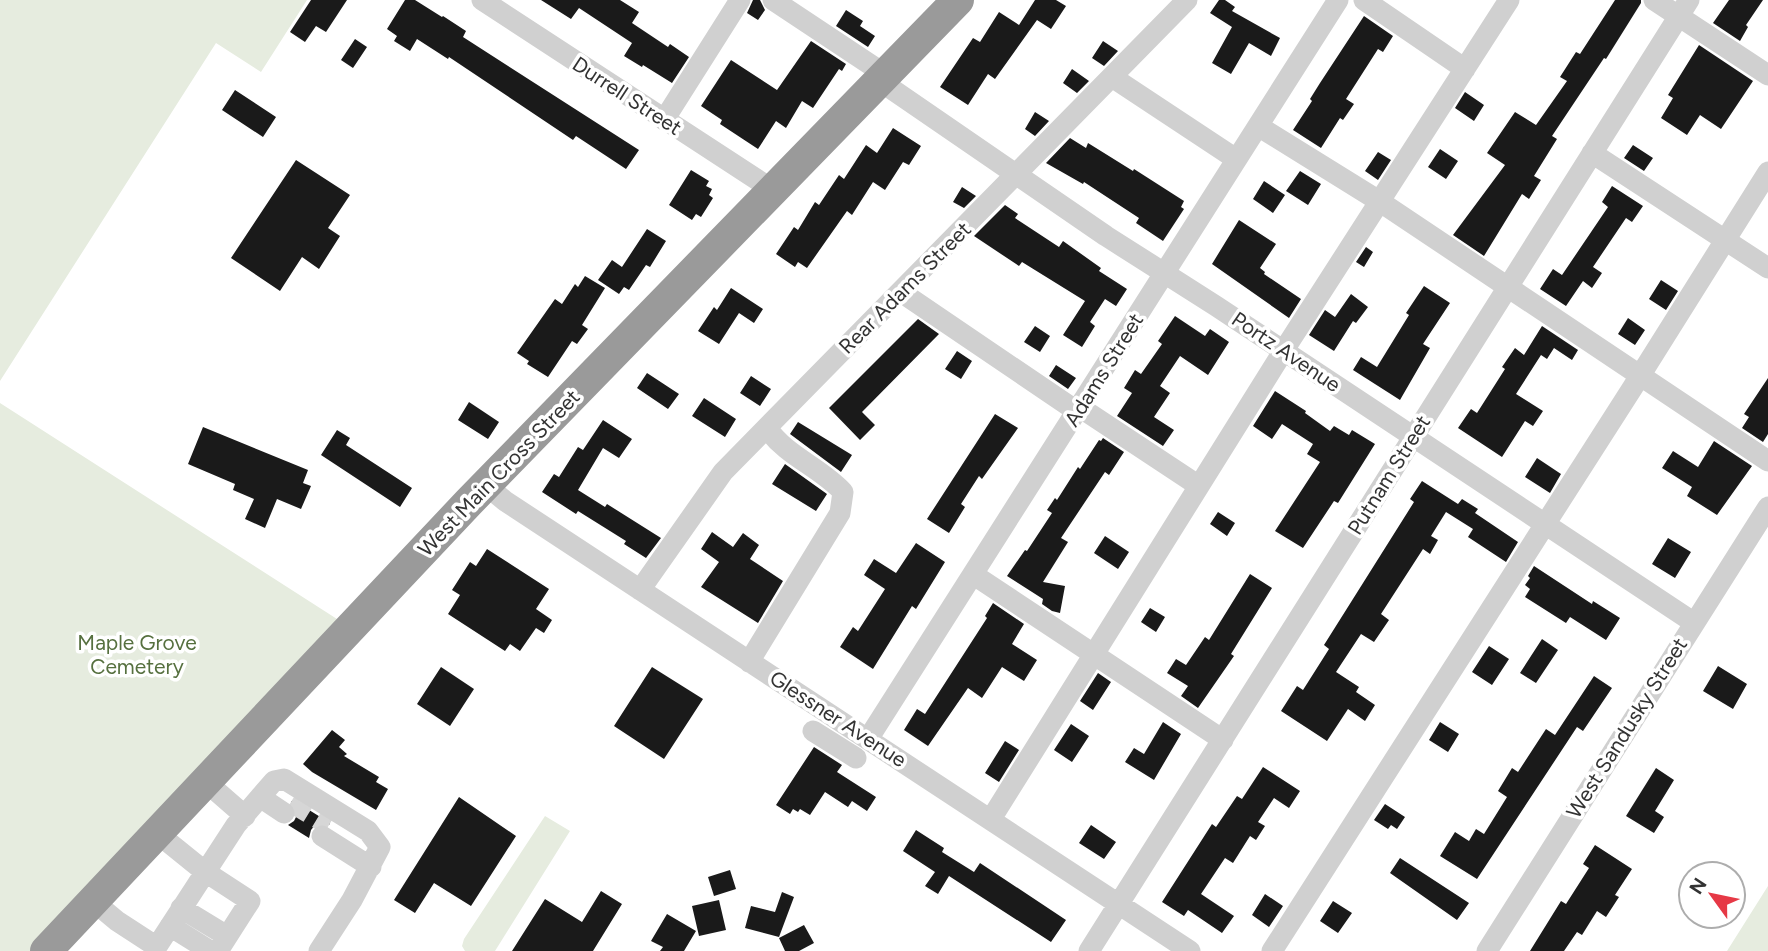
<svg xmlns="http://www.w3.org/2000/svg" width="1768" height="951" font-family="Figtree,sans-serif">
	<rect width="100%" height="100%" fill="#fff"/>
	<path fill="#e6ecdf" d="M0 0H307L261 72 216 43 0 381Z
		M0 403 351 628 46 951H0Z
		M545 816 570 831 495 951H465L462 946 464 939Z
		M1768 886V951H1727Z"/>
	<path fill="#1a1a1a" d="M311 0H347L326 32 316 26 305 42 290 32Z
		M405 0H415L442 17 443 16 466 31 463 37 639 150 626 169 576 136 573 140 449 57 448 59 417 39 410 51 394 41 397 36 387 29Z
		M541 0H620L639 12 632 23 668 47 670 44 689 57 672 83 643 65 642 67 624 56 632 43 579 8 571 19Z
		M753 0H760L765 10 758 20 747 13Z
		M1035 0H1056L1066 6 1051 29 1037 20 995 79 988 74 968 105 940 87 973 38 980 42 999 12 1019 25Z
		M1219 0H1225L1235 7 1232 11 1280 38 1271 56 1249 43 1231 74 1212 63 1232 27 1210 13Z
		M1615 0H1641V3L1606 59 1604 58 1552 136 1557 139 1534 176 1541 180 1529 199 1522 194 1484 256 1453 235 1505 165 1487 153 1515 112 1536 125 1567 81 1560 77 1576 52 1580 54Z
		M1729 0H1763L1746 25 1748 27 1740 41 1713 23Z
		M846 10 863 21 860 26 875 36 868 47 836 26Z
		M1364 16 1393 36 1383 52 1378 49 1346 99 1354 104 1343 120 1340 118 1321 148 1293 130 1312 101 1310 99 1320 83Z
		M355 39 367 47 353 68 341 60Z
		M811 41 846 64 842 71 839 69 813 108 802 101 786 128 776 121 758 149 720 124 722 120 701 106 731 60 777 90Z
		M1103 41 1118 51 1104 66 1092 58Z
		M1699 45 1753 81 1721 129 1700 115 1687 135 1661 118 1673 98 1668 95Z
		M1072 69 1089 81 1077 93 1063 83Z
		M235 90 276 117 263 137 222 110Z
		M1465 92 1484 105 1474 121 1455 108Z
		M1035 112 1049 121 1035 136 1025 129Z
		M893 128 921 146 909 165 903 162 885 190 873 182 852 215 847 211 807 268 798 262 795 267 776 254 794 227 798 230 815 202 819 205 839 175 844 179 866 145 877 153Z
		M1070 138 1086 148 1088 143 1133 171 1134 169 1184 201 1181 207 1184 209 1163 241 1136 223 1139 218 1113 201 1084 182 1083 184 1046 163Z
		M1633 145 1653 158 1644 171 1624 158Z
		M1440 149 1458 161 1446 179 1428 167Z
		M1378 152 1391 160 1378 180 1365 171Z
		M296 160 350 195 328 228 340 236 319 269 302 257 280 291 231 258Z
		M691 170 709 181 706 186 712 189 709 195 713 198 701 217 696 214 692 220 669 205Z
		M1300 171 1321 184 1308 205 1286 191Z
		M1264 181 1285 195 1273 213 1253 199Z
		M1612 186 1643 206 1632 222 1626 218 1593 267 1602 273 1592 288 1583 281 1566 306 1540 289 1553 269 1562 275 1608 207 1602 202Z
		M962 187 976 196 964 208 953 202Z
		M1005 205 1018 214 1015 218 1059 247 1063 241 1101 268 1099 271 1127 289 1116 306 1105 299 1090 322 1095 326 1082 347 1063 335 1085 301 1022 262 1019 266 974 236Z
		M1239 220 1276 244 1260 268 1265 272 1264 274 1301 299 1289 318 1212 264Z
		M647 229 666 241 650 267 646 265 629 290 624 287 619 294 598 280 612 260 622 267Z
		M1366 247 1373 252 1364 267 1356 262Z
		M585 276 605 288 582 325 588 329 577 344 572 341 548 377 527 364 529 361 517 353 555 299 562 304 575 284 578 287Z
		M1661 280 1678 291 1666 310 1649 299Z
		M1424 286 1450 303 1423 344 1430 348 1400 400 1353 370 1361 357 1377 367 1409 315 1406 313Z
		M731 288 763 309 754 323 739 313 719 344 698 331 714 307 717 310Z
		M1351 294 1368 307 1356 323 1353 321 1334 351 1309 335 1325 310 1335 317Z
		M1175 316 1205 336 1210 329 1229 342 1208 375 1180 356 1160 386 1170 393 1154 417 1174 430 1163 446 1117 416 1132 393 1124 388 1135 370 1141 374 1162 344 1158 341Z
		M1628 318 1645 330 1635 345 1618 334Z
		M918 319 939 334 862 412 875 425 860 440 829 408Z
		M1035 326 1050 336 1040 352 1024 342Z
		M1542 326 1578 350 1572 360 1554 348 1547 359 1541 355 1516 394 1543 411 1533 426 1525 421 1502 457 1458 428 1471 409 1477 413 1505 369 1502 367 1515 348 1524 355Z
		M957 351 972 361 961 379 945 369Z
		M1056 365 1076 378 1068 389 1049 376Z
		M647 373 679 394 668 409 637 388Z
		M751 376 771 389 760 406 740 393Z
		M1768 378V434L1763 442 1742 428 1749 417 1744 414Z
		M1275 391 1306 411 1305 413 1330 431 1334 426 1349 435 1352 430 1375 444 1338 503 1334 501 1303 548 1275 531 1320 462 1307 454 1313 444 1282 424 1272 439 1253 426Z
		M704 398 736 419 725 437 692 416Z
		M469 402 499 422 488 439 458 420Z
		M995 414 1018 428 982 479 979 476 961 504 965 507 949 533 927 519Z
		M603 420 632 439 619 458 603 448 578 490 605 507 607 504 661 538 646 558 624 544 626 541 578 511 576 514 542 492 554 474 559 477 578 447 583 450Z
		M798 422 852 455 841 472 790 434Z
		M203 427 308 470 303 483 311 486 301 509 277 499 265 528 245 519 254 499 233 490 235 484 188 464Z
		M337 430 350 438 346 445 412 488 400 507 321 455Z
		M1103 438 1124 452 1109 475 1105 472 1061 538 1068 542 1043 582 1065 586 1060 613 1052 611 1042 604 1043 599 1007 576 1025 550 1027 551 1052 513 1047 510 1055 498 1057 500 1078 467 1080 469 1099 440 1101 441Z
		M1714 441 1752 466 1717 515 1687 496 1692 487 1662 468 1673 451 1698 467Z
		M1537 458 1561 474 1550 493 1525 477Z
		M785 464 827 494 816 511 772 484Z
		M1422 481 1458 504 1462 499 1478 509 1475 513 1518 542 1506 562 1468 537 1473 529 1446 512 1431 536 1438 540 1430 554 1423 549 1381 614 1389 620 1374 642 1361 634 1336 672 1359 687 1356 692 1375 705 1365 721 1348 709 1327 741 1281 711 1297 686 1303 690 1329 649 1324 645 1414 502 1410 499Z
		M1218 512 1235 523 1227 536 1210 524Z
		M712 532 733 547 743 533 759 545 750 559 783 581 758 623 701 587 719 562 701 549Z
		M1105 536 1129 552 1118 569 1094 553Z
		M1668 538 1691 552 1675 578 1652 564Z
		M916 543 945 562 916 609 912 606 873 669 840 647 853 627 858 631 885 589 864 575 874 559 896 573Z
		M487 549 549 589 536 609 552 620 544 633 536 628 520 651 510 644 505 651 448 614 460 595 452 590 470 562 476 566Z
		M1534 566 1592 604 1593 601 1620 618 1606 640 1570 617 1566 623 1525 597 1530 589 1525 585 1530 578 1528 576Z
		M1250 574 1272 588 1231 654 1234 656 1198 708 1181 696 1188 686 1167 673 1176 659 1186 665 1205 637 1209 640Z
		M993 603 1024 624 1012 644 1037 660 1024 681 1002 667 982 698 968 688 928 746 904 730 917 709 925 714 987 618 985 616Z
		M1150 608 1165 617 1156 632 1141 622Z
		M1542 639 1558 650 1536 683 1520 673Z
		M1489 646 1509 659 1492 685 1472 672Z
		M1718 666 1747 684 1733 709 1703 691Z
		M441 667 474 689 450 726 417 704Z
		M652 667 703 699 664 759 614 726Z
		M1098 673 1111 682 1093 710 1080 701Z
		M1594 676 1612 688 1583 731 1577 727 1477 879 1440 856 1455 832 1469 841 1476 829 1484 834 1507 797 1498 791 1512 768 1518 772 1546 729 1555 735Z
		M1163 722 1181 734 1154 780 1125 762 1134 748 1144 754Z
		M1440 722 1459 734 1448 752 1429 740Z
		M1071 724 1089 736 1072 762 1054 750Z
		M332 730 345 740 339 747 347 754 344 756 379 777 376 782 388 789 376 810 312 772 303 764Z
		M1005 741 1019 750 999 782 985 773Z
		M814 747 842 765 837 772 876 797 867 811 852 801 848 807 825 792 810 815 800 809 798 812 793 809 790 814 776 805Z
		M1263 767 1300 791 1289 808 1274 798 1258 822 1265 826 1256 840 1250 836 1233 863 1225 858 1201 894 1234 916 1222 933 1188 910 1184 916 1162 902 1212 824 1216 827 1237 796 1242 799Z
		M1656 768 1674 780 1655 811 1664 817 1654 833 1626 816Z
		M459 797 516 836 471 906 434 883 415 913 394 900Z
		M293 800 330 823 329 825 322 823 315 825 311 830 309 838 288 825 294 821 297 815 296 808 291 802Z
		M1385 804 1405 817 1397 829 1391 825 1388 829 1374 820Z
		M1091 825 1116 842 1104 859 1079 843Z
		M916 830 944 848 942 852 974 872 980 863 1066 920 1051 942 949 876 938 894 925 886 935 872 903 851Z
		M1595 845 1632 869 1615 895 1619 897 1606 917 1597 911 1582 935 1577 932 1564 951H1530L1561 901 1566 904 1589 868 1583 864Z
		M1400 858 1469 903 1457 920 1390 873Z
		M730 870 736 889 714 896 708 877Z
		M601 891 622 904 593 951H512L545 899 582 922Z
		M782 892 794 897 779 937 745 928 751 906 775 912Z
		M1265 894 1283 906 1269 927 1252 915Z
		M719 900 726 930 699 936 692 906Z
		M1333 901 1352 913 1338 933 1320 921Z
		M667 914 696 931 684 951H660L663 947 651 941Z
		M804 925 814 943 799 951H785L779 938Z"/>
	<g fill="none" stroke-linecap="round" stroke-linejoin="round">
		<path stroke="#d6d6d6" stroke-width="21" stroke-dasharray="21 10" stroke-linecap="butt" d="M291 802 329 825"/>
		<path stroke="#d0d0d0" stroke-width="21" d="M482 0 773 190
			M773 0 886 75
			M1364 0 1465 69
			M1654 0 1768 75
			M1112 77 1236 159
			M880 81 1106 236 1216 306 1693 622
			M664 120 740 0
			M1258 126 1379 201 1768 461
			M1592 153 1768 268
			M901 292 1078 412
			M1081 408 1199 486
			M487 486 505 501 1190 951
			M974 575 1223 740
			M640 590 723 472 1187 0
			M749 662 840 513 843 492C820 467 786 456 767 428
			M813 731 856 758
			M868 739 1338 0
			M206 782 245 816
			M260 797 284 813
			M991 819 1284 350 1509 0
			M157 833 204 871 250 901 218 951
			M322 836 371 867
			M93 901 117 921 157 947
			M181 908 227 936
			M170 926 210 951
			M154 951 236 825 274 781 284 779 368 831 380 847 352 900 319 951
			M1089 951 1689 0
			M1272 951 1633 387 1768 172
			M1487 951 1768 507"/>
		<path stroke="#9a9a9a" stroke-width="32" d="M46 951 468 503 958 0"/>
	</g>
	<g text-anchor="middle" stroke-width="7" stroke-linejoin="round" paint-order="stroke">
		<g font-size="21" fill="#333" stroke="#fff">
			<text transform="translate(627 96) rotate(33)" y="7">Durrell Street</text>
			<text transform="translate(905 288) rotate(-45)" y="7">Rear Adams Street</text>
			<text transform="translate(1286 352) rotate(34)" y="7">Portz Avenue</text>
			<text transform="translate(1104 370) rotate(-58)" y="7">Adams Street</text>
			<text transform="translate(499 473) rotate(-46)" y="7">West Main Cross Street</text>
			<text transform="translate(1389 475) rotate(-58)" y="7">Putnam Street</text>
			<text transform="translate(838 719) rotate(33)" y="7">Glessner Avenue</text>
			<text transform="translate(1627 728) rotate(-58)" y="7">West Sandusky Street</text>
		</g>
		<g font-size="21" fill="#56703f" stroke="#fff">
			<text x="137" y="650">Maple Grove<tspan x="137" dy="24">Cemetery</tspan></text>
		</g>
	</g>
	<g transform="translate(1712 895) rotate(303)"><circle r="33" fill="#ffffff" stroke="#adadad" stroke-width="2"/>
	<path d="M0-5L12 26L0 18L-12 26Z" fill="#e63946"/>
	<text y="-10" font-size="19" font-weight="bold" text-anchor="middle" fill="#333333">N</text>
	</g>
</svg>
